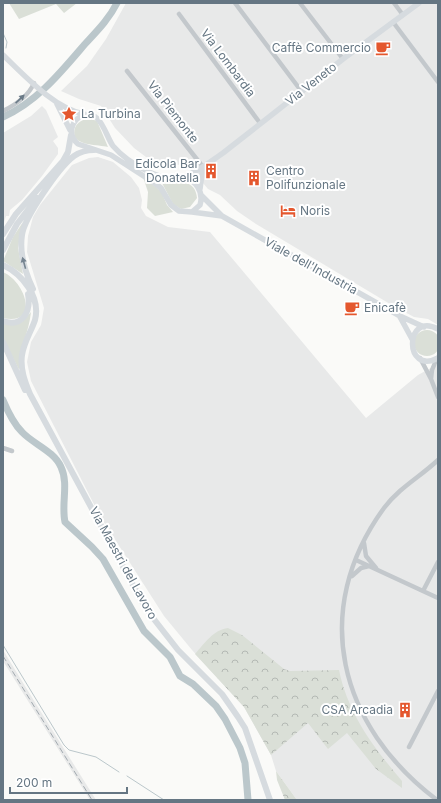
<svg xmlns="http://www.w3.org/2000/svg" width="441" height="803" font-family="Inter,sans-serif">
	<defs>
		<pattern id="forest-crowns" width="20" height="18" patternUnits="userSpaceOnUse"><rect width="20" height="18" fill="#dadfd7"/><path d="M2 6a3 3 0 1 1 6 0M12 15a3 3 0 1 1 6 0" fill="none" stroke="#b4b9b4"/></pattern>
	</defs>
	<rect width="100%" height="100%" fill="#fafaf8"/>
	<path fill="#e8e9e9" d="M126 3H438V325L428 319 414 317 390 304 256 224 237 211 220 195 208 189 187 164 176 165 150 160 134 148 115 128 101 106 79 99 61 91 87 66 106 39Z
		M42 106 46 110 58 137 53 141 58 148V154L42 176 22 200 10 210 9 216H6L3 225V133L31 116Z
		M98 157 113 162 131 177 139 188 142 200 141 208 146 216 168 227 210 232 366 418 418 375 438 364V800H297L276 771 271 755 244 707 192 650 164 616 100 516 31 381 27 362 31 342 41 325 44 308 27 252 28 236 33 217 40 205 72 165 89 158Z
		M3 650 36 704 96 800H90L3 661Z"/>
	<path fill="url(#forest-crowns)" d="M228 628 242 635 284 669 290 671 339 670C348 714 374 748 402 781V788L376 769 347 733 328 749 308 723 271 755 244 707 195 654C205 643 213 630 228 628Z
		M276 771 297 800H285L277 780Z"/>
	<path fill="#dadfd7" d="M9 3H77L64 13 56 4 19 19Z
		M88 118 97 121 108 147C98 144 69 147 75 128 77 122 83 120 88 118Z
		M143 177 161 191 167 205 173 212 155 216 147 208 148 192Z
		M184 182C193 185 196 189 197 198L190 207 181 209 173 204 162 183 169 184Z
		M23 222 18 248 23 274 3 261 13 237Z
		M3 272C26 282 40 326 3 318Z
		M31 312C29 333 19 348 19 370L3 338V323L22 322Z
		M414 343a13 13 0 1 1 26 0a13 13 0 1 1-26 0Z"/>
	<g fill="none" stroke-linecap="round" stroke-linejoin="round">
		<path stroke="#bbc7cb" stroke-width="1" d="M3 33 7 42 6 48
			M3 645 64 745 69 750 96 757 119 772
			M127 776 164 800"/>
		<path stroke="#bbc7cb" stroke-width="7" d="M3 117C37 102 61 72 85 44 97 31 109 19 117 3
			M3 400C8 412 13 423 22 432 33 444 54 451 61 467 69 484 61 504 65 522L92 547 103 559 144 631 170 657 180 676 193 684 216 706 225 719 240 748 245 763 248 800"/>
		<path stroke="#c3c8cc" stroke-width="4.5" d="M235 3 302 92
			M300 3 343 59
			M394 3 403 15
			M179 14 260 123
			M393 22 438 82
			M127 71 203 167
			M3 111C15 105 29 95 34 83
			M420 358 431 379 438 397
			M431 379 432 370 437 358
			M3 448 12 451
			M364 543 366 556 376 568
			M356 560 438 598
			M352 576 361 568 369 566
			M423 591 438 562
			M409 747 438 691
			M437 800C339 726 309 611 384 508 400 487 420 477 438 460"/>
		<path stroke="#d6dbdf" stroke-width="5.5" d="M3 55C25 76 54 108 84 114
			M57 104 70 130
			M183 177C196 180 204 192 200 205L192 212 179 211 171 205 161 188 156 184 111 155 78 144C68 135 70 123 81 116 101 108 105 135 113 146 127 162 162 184 183 177 198 172 210 162 223 153L343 59 419 3
			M200 189 203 167
			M201 195 222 216 400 316 424 327
			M192 212 222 216
			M400 317 412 339
			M438 329C404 311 404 376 438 358"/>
		<path stroke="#d6dbdf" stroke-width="6" d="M3 234 16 214 63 161 68 152 71 135
			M3 250 17 224 37 198
			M3 265C22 274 41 297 35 320 31 332 24 342 22 355 20 369 25 382 30 394L146 609 178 650 222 694 238 717 245 728 270 800
			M33 289C25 272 19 254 22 235 24 218 59 167 74 156 80 152 86 150 94 150
			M3 321C23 328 31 311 28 294
			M3 342 25 390"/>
		<path stroke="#a2aab0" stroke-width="1" stroke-dasharray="6 3" stroke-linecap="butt" d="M3 656 92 800"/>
	</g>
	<defs><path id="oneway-solid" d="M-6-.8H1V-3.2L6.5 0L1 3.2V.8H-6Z"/></defs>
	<use fill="#6a7a87" href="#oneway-solid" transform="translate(20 99) rotate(-43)"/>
	<use fill="#768591" href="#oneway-solid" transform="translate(24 263) rotate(-105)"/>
	<defs>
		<g id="cafe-bare" transform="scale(1.2)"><path d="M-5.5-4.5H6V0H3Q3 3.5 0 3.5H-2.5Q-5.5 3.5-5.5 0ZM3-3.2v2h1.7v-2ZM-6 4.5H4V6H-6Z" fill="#e4572e" stroke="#fff" stroke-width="2.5" paint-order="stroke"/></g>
		<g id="sight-bare" transform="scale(1.2)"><path d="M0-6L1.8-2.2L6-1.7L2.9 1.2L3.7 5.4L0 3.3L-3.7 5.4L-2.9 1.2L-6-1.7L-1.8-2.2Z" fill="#e4572e" stroke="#fff" stroke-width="2.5" paint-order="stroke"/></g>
		<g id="building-bare" transform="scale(1.2)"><path d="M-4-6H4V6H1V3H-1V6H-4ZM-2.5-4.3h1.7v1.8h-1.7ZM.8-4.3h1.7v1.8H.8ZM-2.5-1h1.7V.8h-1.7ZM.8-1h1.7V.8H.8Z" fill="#e4572e" stroke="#fff" stroke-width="2.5" paint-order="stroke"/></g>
		<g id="hotel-bare" transform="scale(1.2)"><path d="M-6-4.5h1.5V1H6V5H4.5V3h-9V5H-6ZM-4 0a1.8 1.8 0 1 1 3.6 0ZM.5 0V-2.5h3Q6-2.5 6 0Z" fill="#e4572e" stroke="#fff" stroke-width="2.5" paint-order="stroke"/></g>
	</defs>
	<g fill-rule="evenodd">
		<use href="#cafe-bare" x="383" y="48"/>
		<use href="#sight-bare" x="69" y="114"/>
		<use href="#building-bare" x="211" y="171"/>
		<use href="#building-bare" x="254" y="178"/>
		<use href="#hotel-bare" x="288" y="211"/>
		<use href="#cafe-bare" x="352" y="308"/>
		<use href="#building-bare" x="405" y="710"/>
	</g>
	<g text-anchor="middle" stroke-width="4" stroke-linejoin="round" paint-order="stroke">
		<g font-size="12" fill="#657683" stroke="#fff" text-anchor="start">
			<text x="371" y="52" text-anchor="end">Caffè Commercio</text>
			<text x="81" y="118">La Turbina</text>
			<text x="199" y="168" text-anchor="end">Edicola Bar<tspan x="199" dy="14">Donatella</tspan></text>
			<text x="266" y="175">Centro<tspan x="266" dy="14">Polifunzionale</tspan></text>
			<text x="300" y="215">Noris</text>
			<text x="364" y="312">Enicafè</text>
			<text x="393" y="714" text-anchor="end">CSA Arcadia</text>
		</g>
		<g font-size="12" fill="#657683" stroke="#fff">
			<text transform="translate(228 63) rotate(53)" y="4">Via Lombardia</text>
			<text transform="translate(311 84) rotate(-38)" y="4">Via Veneto</text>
			<text transform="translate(173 112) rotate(52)" y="4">Via Piemonte</text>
			<text transform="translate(311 266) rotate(29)" y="4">Viale dell'Industria</text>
			<text transform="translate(123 563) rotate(61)" y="4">Via Maestri del Lavoro</text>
		</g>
	</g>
	<rect width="441" height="803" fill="none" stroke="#657683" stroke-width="8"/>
	<path d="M10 787v6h117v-6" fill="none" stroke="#657683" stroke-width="2"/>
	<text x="16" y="787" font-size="12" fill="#657683" stroke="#ffffff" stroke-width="3" paint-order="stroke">200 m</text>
</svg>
